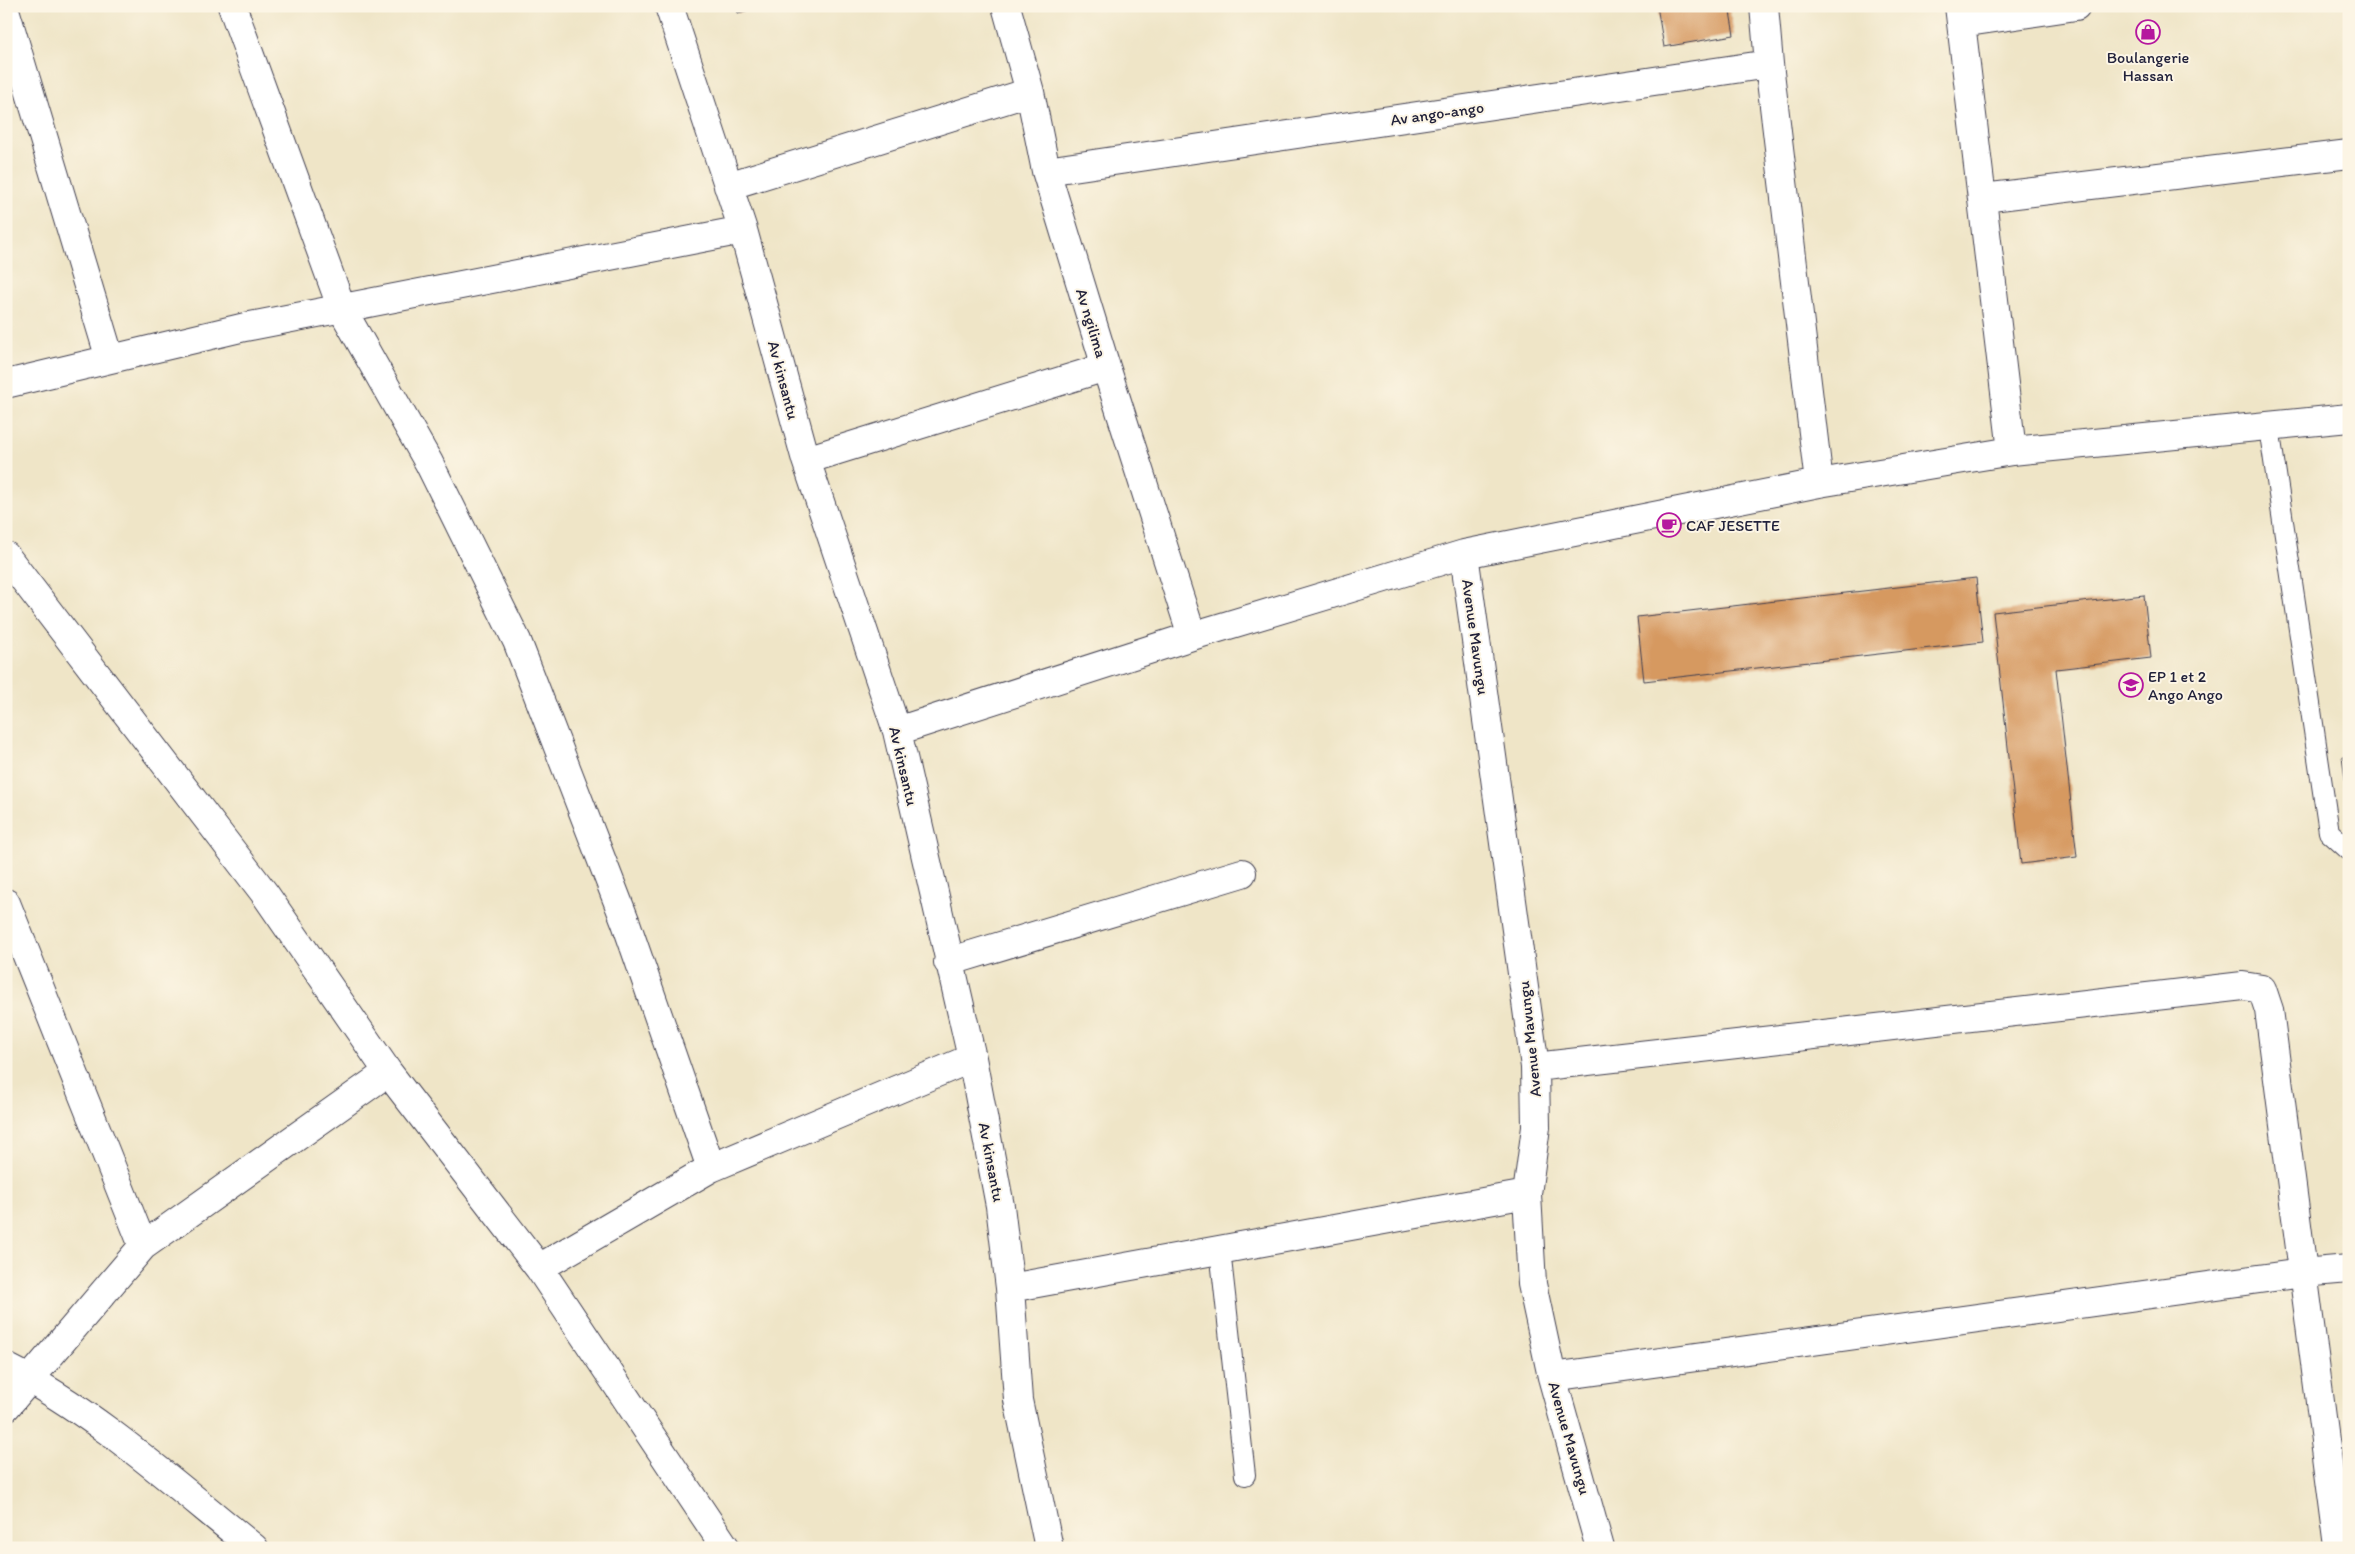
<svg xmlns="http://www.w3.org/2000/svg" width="2355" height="1554" font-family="Itim,sans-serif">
	<rect width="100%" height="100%" fill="#fcf5e5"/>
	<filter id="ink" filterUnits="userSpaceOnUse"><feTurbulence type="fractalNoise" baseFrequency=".02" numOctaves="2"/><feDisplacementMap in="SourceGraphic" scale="10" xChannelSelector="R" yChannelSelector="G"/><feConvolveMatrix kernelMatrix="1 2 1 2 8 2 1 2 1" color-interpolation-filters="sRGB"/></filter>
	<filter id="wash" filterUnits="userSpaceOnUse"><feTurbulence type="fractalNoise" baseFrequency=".0096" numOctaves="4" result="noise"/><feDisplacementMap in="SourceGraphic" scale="20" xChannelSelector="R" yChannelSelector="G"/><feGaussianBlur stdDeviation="1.12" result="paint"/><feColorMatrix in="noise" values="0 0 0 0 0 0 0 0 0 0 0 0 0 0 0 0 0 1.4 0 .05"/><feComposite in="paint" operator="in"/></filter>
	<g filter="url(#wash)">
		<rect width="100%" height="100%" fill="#efe5c7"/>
		<g id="blocks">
			<path fill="#d69961" d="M736 6H760V7L738 13Z
				M1657 6H1729L1734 35 1664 47Z
				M1976 578 1983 642 1644 681 1637 617Z
				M2144 595 2151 658 2056 669 2077 857 2021 864 1993 612Z
				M2342 757H2349V801H2348Z"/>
		</g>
	</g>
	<g filter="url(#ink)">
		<use href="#blocks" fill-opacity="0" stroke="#413f50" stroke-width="1"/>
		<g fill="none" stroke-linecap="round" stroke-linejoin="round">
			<g stroke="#413f50" stroke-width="22">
				<path id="service" d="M2269 427 2329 832 2349 850
					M1220 1250 1245 1475"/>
			</g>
			<g stroke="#413f50" stroke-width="30">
				<path id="minor" d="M232 6 342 309 429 463 517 641 626 923 711 1168
					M669 6 743 230 806 460 897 731 972 1058 1000 1206 1010 1288 1018 1400 1049 1548
					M1006 6 1030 92 1046 171 1106 367 1192 636
					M1959 6 2012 451 2349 418
					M6 13 110 359
					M1961 23 2076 6
					M1769 64 1819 483
					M1046 171 1769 64 1764 6
					M728 186 1030 92
					M1983 198 2349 154
					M6 384 245 327 743 230
					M806 460 1106 367
					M1464 554 1535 1067 1536 1127 1527 1194 1532 1284 1552 1377 1600 1548
					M6 556 265 894 388 1072 539 1268 726 1548
					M897 731 1192 636 1464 554 1819 483 2012 451
					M6 903 143 1246
					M948 962 1242 873
					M1535 1067 2243 986 2262 989 2269 1010 2339 1548
					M539 1268 711 1168 972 1058
					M1010 1288 1527 1194
					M6 1367C93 1410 178 1487 254 1548
					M1552 1377 2302 1273 2349 1269
					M6 1407 143 1246 388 1072"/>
			</g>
			<use href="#service" stroke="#fff" stroke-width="20"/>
			<use href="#minor" stroke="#fff" stroke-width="28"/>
		</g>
	</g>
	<defs>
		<g id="shop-ring" transform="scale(1.25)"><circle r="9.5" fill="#fcf5e5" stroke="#b5179e" stroke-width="1.5"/><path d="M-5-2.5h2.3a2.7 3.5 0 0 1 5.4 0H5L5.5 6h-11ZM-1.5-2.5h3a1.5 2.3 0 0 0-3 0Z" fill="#b5179e"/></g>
		<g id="cafe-ring" transform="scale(1.25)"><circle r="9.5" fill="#fcf5e5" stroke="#b5179e" stroke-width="1.5"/><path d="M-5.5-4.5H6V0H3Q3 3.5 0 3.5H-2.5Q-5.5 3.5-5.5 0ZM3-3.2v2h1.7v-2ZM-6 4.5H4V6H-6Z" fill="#b5179e"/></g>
		<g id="school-ring" transform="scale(1.25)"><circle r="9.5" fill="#fcf5e5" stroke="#b5179e" stroke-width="1.5"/><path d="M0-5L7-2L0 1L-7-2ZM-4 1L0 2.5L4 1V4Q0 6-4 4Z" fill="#b5179e"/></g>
	</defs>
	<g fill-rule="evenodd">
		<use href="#shop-ring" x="2148" y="32"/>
		<use href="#cafe-ring" x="1669" y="525"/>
		<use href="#school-ring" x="2131" y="685"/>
	</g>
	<g text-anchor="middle" stroke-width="4" stroke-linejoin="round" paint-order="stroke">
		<g font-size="16" fill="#22223b" stroke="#fcf5e5" text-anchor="start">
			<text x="2148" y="63" text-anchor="middle">Boulangerie<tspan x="2148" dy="18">Hassan</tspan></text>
			<text x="1686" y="531">CAF JESETTE</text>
			<text x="2148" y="682">EP 1 et 2<tspan x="2148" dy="18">Ango Ango</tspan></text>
		</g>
		<g font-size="16" fill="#22223b" stroke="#fcf5e5">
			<text transform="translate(1437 113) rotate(-8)" y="6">Av ango-ango</text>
			<text transform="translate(1092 323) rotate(73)" y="6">Av ngilima</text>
			<text transform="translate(784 380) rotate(75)" y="6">Av kinsantu</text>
			<text transform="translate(1476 637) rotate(82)" y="6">Avenue Mavungu</text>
			<text transform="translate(904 766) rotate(77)" y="6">Av kinsantu</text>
			<text transform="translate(1529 1039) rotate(-96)" y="6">Avenue Mavungu</text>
			<text transform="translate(992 1162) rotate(79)" y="6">Av kinsantu</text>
			<text transform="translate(1570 1438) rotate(74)" y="6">Avenue Mavungu</text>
		</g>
	</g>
	<rect width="2355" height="1554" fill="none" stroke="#fcf5e5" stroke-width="25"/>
</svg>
